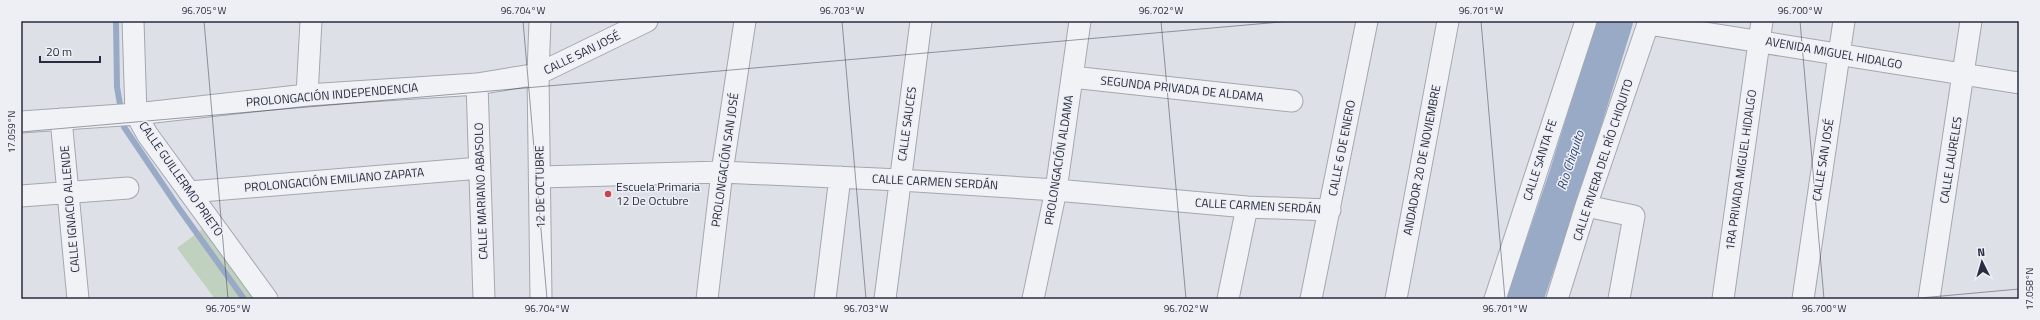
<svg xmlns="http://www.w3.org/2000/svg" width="2040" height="320" font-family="'Titillium Web',sans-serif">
	<rect width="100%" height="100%" fill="#dee0e7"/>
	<path fill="#c1d1bf" d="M208 225 255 299H215L177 248Z"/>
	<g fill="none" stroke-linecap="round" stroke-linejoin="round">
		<path stroke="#99aac7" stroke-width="6" d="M116 21 117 87 124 127 178 207 244 299"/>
		<path stroke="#99aac7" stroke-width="36" d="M1525 299 1566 179 1615 21"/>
		<g stroke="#a3a7b1" stroke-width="23">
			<path id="minor" d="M133 21 136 114 147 134 267 299
				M540 21 538 74 541 299
				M1648 24 2019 83
				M1072 77 1292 101
				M477 84 484 299
				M307 95 311 21
				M61 119 78 299
				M21 122 136 114 307 95 477 84 538 74 647 21
				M540 177 722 172 900 180 1056 190 1247 207 1330 210
				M189 192 480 168
				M21 196 128 188
				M1586 206 1634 216 1619 299
				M707 299 722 172 745 21
				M825 299 840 177
				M885 299 921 21
				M1033 299 1056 190 1080 21
				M1228 299 1247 207
				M1311 299 1367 21
				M1396 299 1448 21
				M1495 299 1586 21
				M1557 299 1586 206 1649 21
				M1723 299 1762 21
				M1803 299 1844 21
				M1929 299 1971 21"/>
		</g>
		<use href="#minor" stroke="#f0f2f6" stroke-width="21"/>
	</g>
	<path fill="none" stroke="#272d3e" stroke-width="1" stroke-opacity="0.45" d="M204 21 228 299M523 21 547 299M842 21 866 299M1161 21 1186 299M1481 21 1505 299M1800 21 1824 299M21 132 1292 21M1909 299 2019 289"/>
	<circle fill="#cc4347" stroke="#edeff5" stroke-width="1.5" cx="608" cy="194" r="4"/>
	<g text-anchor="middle" stroke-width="3" stroke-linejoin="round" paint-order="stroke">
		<g font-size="12" fill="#272d3e" stroke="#edeff5">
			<text transform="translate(582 53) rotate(-26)" y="4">CALLE SAN JOSÉ</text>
			<text transform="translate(1834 53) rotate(10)" y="4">AVENIDA MIGUEL HIDALGO</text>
			<text transform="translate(1182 89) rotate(6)" y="4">SEGUNDA PRIVADA DE ALDAMA</text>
			<text transform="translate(332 95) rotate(-5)" y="4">PROLONGACIÓN INDEPENDENCIA</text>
			<text transform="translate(907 124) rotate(-82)" y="4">CALLE SAUCES</text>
			<text transform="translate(1342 148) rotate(-79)" y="4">CALLE 6 DE ENERO</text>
			<text transform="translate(725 160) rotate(-82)" y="4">PROLONGACIÓN SAN JOSÉ</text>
			<text transform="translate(1059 160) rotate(-81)" y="4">PROLONGACIÓN ALDAMA</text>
			<text transform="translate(1422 160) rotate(-79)" y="4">ANDADOR 20 DE NOVIEMBRE</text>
			<text transform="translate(1540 160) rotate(-72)" y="4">CALLE SANTA FE</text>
			<text transform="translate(1603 160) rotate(-72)" y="4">CALLE RIVERA DEL RÍO CHIQUITO</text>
			<text transform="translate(1823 160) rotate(-81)" y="4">CALLE SAN JOSÉ</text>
			<text transform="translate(1951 160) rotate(-81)" y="4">CALLE LAURELES</text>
			<text transform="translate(1741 170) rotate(-82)" y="4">1RA PRIVADA MIGUEL HIDALGO</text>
			<text transform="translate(181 179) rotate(55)" y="4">CALLE GUILLERMO PRIETO</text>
			<text transform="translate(334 180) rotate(-5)" y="4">PROLONGACIÓN EMILIANO ZAPATA</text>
			<text transform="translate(935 182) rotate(3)" y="4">CALLE CARMEN SERDÁN</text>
			<text transform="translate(540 187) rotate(-91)" y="4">12 DE OCTUBRE</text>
			<text transform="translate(481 191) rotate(-92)" y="4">CALLE MARIANO ABASOLO</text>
			<text transform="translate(1258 206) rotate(3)" y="4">CALLE CARMEN SERDÁN</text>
			<text transform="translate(70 209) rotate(-95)" y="4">CALLE IGNACIO ALLENDE</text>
		</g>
		<g font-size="12" fill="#272d3e" stroke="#edeff5" text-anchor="start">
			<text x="616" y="191">Escuela Primaria<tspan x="616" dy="14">12 De Octubre</tspan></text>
		</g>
		<g font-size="13" font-style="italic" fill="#324771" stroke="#edeff5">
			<text transform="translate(1570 160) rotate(-72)" y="5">Rio Chiquito</text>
		</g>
	</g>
	<rect width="2040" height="320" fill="none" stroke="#edeff5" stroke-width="44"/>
	<g transform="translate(1982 262) rotate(355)" stroke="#edeff5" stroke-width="3" paint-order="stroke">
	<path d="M0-3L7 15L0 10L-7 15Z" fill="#272d3e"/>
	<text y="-6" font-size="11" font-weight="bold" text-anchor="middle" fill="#272d3e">N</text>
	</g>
	<path d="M40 56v6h60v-6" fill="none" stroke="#272d3e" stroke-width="2"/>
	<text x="46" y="56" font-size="12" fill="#272d3e" stroke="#edeff5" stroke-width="3" paint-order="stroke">20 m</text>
	<rect x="22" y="22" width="1996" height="276" fill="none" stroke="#272d3e" stroke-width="1.5"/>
	<g font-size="10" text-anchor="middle" fill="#272d3e">
		<text x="204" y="14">96.705°W</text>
		<text x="523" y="14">96.704°W</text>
		<text x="842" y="14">96.703°W</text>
		<text x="1161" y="14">96.702°W</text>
		<text x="1481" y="14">96.701°W</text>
		<text x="1800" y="14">96.700°W</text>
		<text transform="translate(11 132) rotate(-90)" y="4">17.059°N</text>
		<text transform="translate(2029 289) rotate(-90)" y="4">17.058°N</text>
		<text x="228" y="312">96.705°W</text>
		<text x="547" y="312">96.704°W</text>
		<text x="866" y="312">96.703°W</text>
		<text x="1186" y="312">96.702°W</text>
		<text x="1505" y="312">96.701°W</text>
		<text x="1824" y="312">96.700°W</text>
	</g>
</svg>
